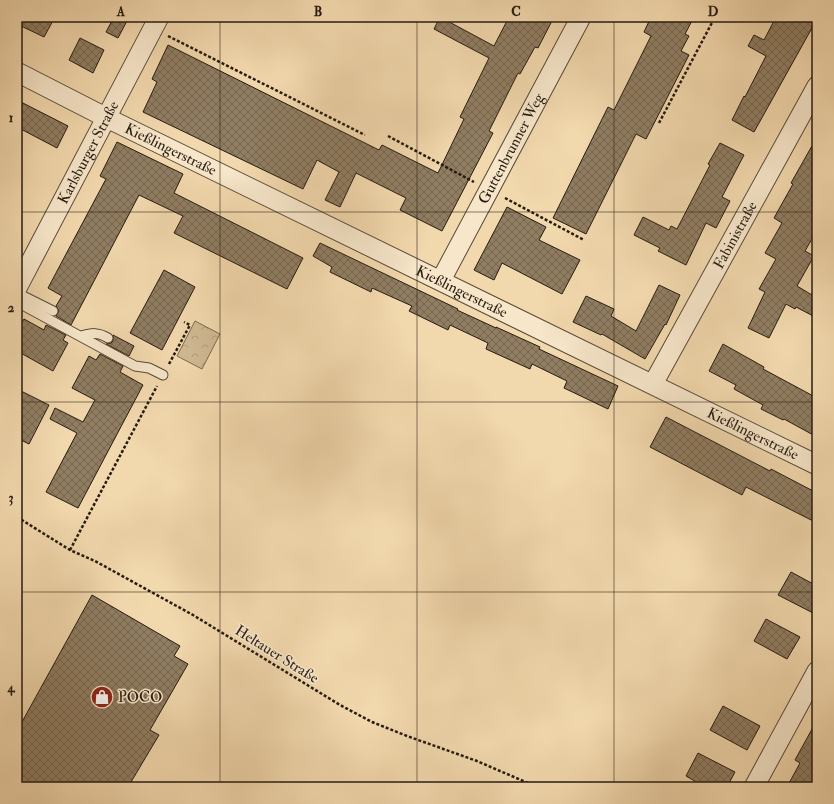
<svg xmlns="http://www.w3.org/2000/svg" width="834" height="804" font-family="'IM FELL Double Pica',serif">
	<defs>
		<pattern id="park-crowns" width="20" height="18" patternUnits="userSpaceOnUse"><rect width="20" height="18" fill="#cfb892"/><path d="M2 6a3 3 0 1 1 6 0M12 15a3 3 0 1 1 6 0" fill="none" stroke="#b29e7d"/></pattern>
		<pattern id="building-cross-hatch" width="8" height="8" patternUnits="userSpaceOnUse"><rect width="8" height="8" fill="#907d62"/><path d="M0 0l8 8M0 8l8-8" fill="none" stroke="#75664f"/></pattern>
	</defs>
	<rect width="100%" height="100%" fill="#f2d8ad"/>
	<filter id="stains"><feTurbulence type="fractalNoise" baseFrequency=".005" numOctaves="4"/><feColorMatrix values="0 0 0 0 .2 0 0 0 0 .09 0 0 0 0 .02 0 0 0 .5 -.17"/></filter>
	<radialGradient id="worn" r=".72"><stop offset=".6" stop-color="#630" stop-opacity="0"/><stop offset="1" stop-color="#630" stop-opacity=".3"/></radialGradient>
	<path fill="url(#park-crowns)" stroke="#7a6a51" d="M195 321 220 334 202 369 177 356Z"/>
	<path fill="url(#building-cross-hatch)" stroke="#251b10" d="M17 17H55L44 37 17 24Z
		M114 17H129L118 38 106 32Z
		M440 17 494 46 509 17H554L538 48 535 47 520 74 518 73 489 131 493 133 442 231 400 210 406 198 356 173 340 207 325 200 339 172 317 160 303 189 143 112 157 82 152 79 168 45 379 150 382 145 438 173 464 119 460 117 489 58 434 29Z
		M651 17H694L685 34 689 36 681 51 689 55 646 139 636 134 586 234 553 218 608 107 614 110 651 36 644 32Z
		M776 17H817V19L754 132 732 120 744 96 745 97 766 56 748 46 754 35 764 40Z
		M80 38 104 50 93 73 69 60Z
		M17 100 68 126 57 148 17 127Z
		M817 137V230L805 251 814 256 797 286 817 298V318L796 307 795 309 786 304 769 338 748 328 765 292 759 289 776 259 765 253 782 223 774 218 793 184 791 183Z
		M117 142 183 174 174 193 303 258 287 289 174 233 183 216 139 195 71 325 56 316 59 311 56 306 62 296 48 288 106 179 100 176Z
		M720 143 744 155 722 197 730 201 716 228 706 223 686 265 658 251 660 248 634 235 643 217 669 230 671 226 677 229 710 165 708 164Z
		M507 207 546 227 539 240 580 260 562 294 502 263 494 280 474 270Z
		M320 243 458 309 457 310 496 328V327L540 347 539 349 618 386 608 409 564 388 567 381 532 364 530 369 486 349 488 343 450 325 448 330 409 311 412 306 372 288 371 292 330 272 332 267 313 256Z
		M164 270 195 287 162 350 130 333Z
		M659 285 680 295 666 325 665 324 645 359 602 334 601 335 573 322 586 296 614 309 611 316 636 331Z
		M24 319 44 330 46 325 66 335 63 340 68 343 53 371 17 351V331Z
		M113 335 134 346 129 356 106 344 111 343 113 341Z
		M723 344 764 367 763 369 817 398V437L784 419 783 420 761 409 763 405 734 389 736 385 709 371Z
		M100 354 123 366 120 372 143 385 78 508 46 492 77 433 50 419 55 408 83 422 95 400 72 388 89 356 96 360Z
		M17 389 49 405 29 444 17 438Z
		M666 417 770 471 771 469 817 493V523L746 487 742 495 650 447Z
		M791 572 817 586V615L778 595Z
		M92 595 180 646 174 656 188 664 150 730 159 735 128 787H17V731Z
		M766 619 800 637 787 659 754 641Z
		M723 706 760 726 747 750 710 730Z
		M817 720V787H787L800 763 795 760Z
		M698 753 735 772 727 787H705L686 776Z"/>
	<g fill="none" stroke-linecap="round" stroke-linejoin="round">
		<g stroke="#584a37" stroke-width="11">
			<path id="service" d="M17 293 53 311
				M17 302 135 366 149 368 163 375
				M81 336C92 333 98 332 108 338"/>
		</g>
		<g stroke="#584a37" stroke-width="21">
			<g id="minor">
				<path id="s1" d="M17 72 107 118 817 465"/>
				<path id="s2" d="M441 280 581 17"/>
				<path id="s3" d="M17 288 159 17"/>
				<path id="s4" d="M653 384 817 86"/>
				<path d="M754 787 817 671"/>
			</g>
		</g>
		<path stroke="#251b10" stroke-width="2.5" stroke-dasharray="3 2" stroke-linecap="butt" d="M168 36 365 135
			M659 123 715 17
			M388 136 474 182
			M505 198 584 240
			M169 364 190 325 184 322
			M17 517 70 550 95 561 193 615 340 705 372 722 407 736 477 761 537 787
			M70 550 157 386"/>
		<use href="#service" stroke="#f7e6ca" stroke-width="9"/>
		<use href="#minor" stroke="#f7e6ca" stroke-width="19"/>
	</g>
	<path fill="none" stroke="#251b10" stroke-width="1" stroke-opacity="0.55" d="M220 17V787M417 17V787M614 17V787M17 212H817M17 402H817M17 592H817"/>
	<defs>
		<g id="shop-disc" transform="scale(1.15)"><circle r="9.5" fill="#8f2418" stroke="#f7e6ca"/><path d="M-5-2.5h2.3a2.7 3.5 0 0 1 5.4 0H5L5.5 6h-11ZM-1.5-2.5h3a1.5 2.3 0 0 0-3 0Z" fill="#fff"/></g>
	</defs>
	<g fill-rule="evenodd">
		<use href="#shop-disc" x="102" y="697"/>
	</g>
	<g text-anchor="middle" stroke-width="3" stroke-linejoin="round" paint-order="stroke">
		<g font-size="15" fill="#251b10" stroke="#f7e6ca">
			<text dy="5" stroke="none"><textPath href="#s1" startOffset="172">Kießlingerstraße</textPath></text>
			<text dy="5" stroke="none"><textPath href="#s2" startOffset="149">Guttenbrunner Weg</textPath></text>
			<text dy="5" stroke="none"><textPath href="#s3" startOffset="153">Karlsburger Straße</textPath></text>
			<text dy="5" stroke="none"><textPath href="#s4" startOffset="170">Fabinistraße</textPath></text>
			<text dy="5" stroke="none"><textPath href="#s1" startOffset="496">Kießlingerstraße</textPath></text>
			<text dy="5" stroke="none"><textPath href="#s1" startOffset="820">Kießlingerstraße</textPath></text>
			<text transform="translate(277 654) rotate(32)" y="5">Heltauer Straße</text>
		</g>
		<g font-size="15" fill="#251b10" stroke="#f7e6ca" text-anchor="start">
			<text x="118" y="702">POCO</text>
		</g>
	</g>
	<rect width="834" height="804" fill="none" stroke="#f2d8ad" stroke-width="44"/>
	<rect x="22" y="22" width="790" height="760" fill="none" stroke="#251b10" stroke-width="1.5"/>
	<g font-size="13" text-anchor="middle" font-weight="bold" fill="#251b10">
		<text x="121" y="16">A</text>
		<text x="318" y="16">B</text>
		<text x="516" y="16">C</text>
		<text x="713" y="16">D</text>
		<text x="11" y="122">1</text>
		<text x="11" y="312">2</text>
		<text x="11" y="502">3</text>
		<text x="11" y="692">4</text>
	</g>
	<rect width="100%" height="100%" filter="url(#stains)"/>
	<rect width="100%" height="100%" fill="url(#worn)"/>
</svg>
